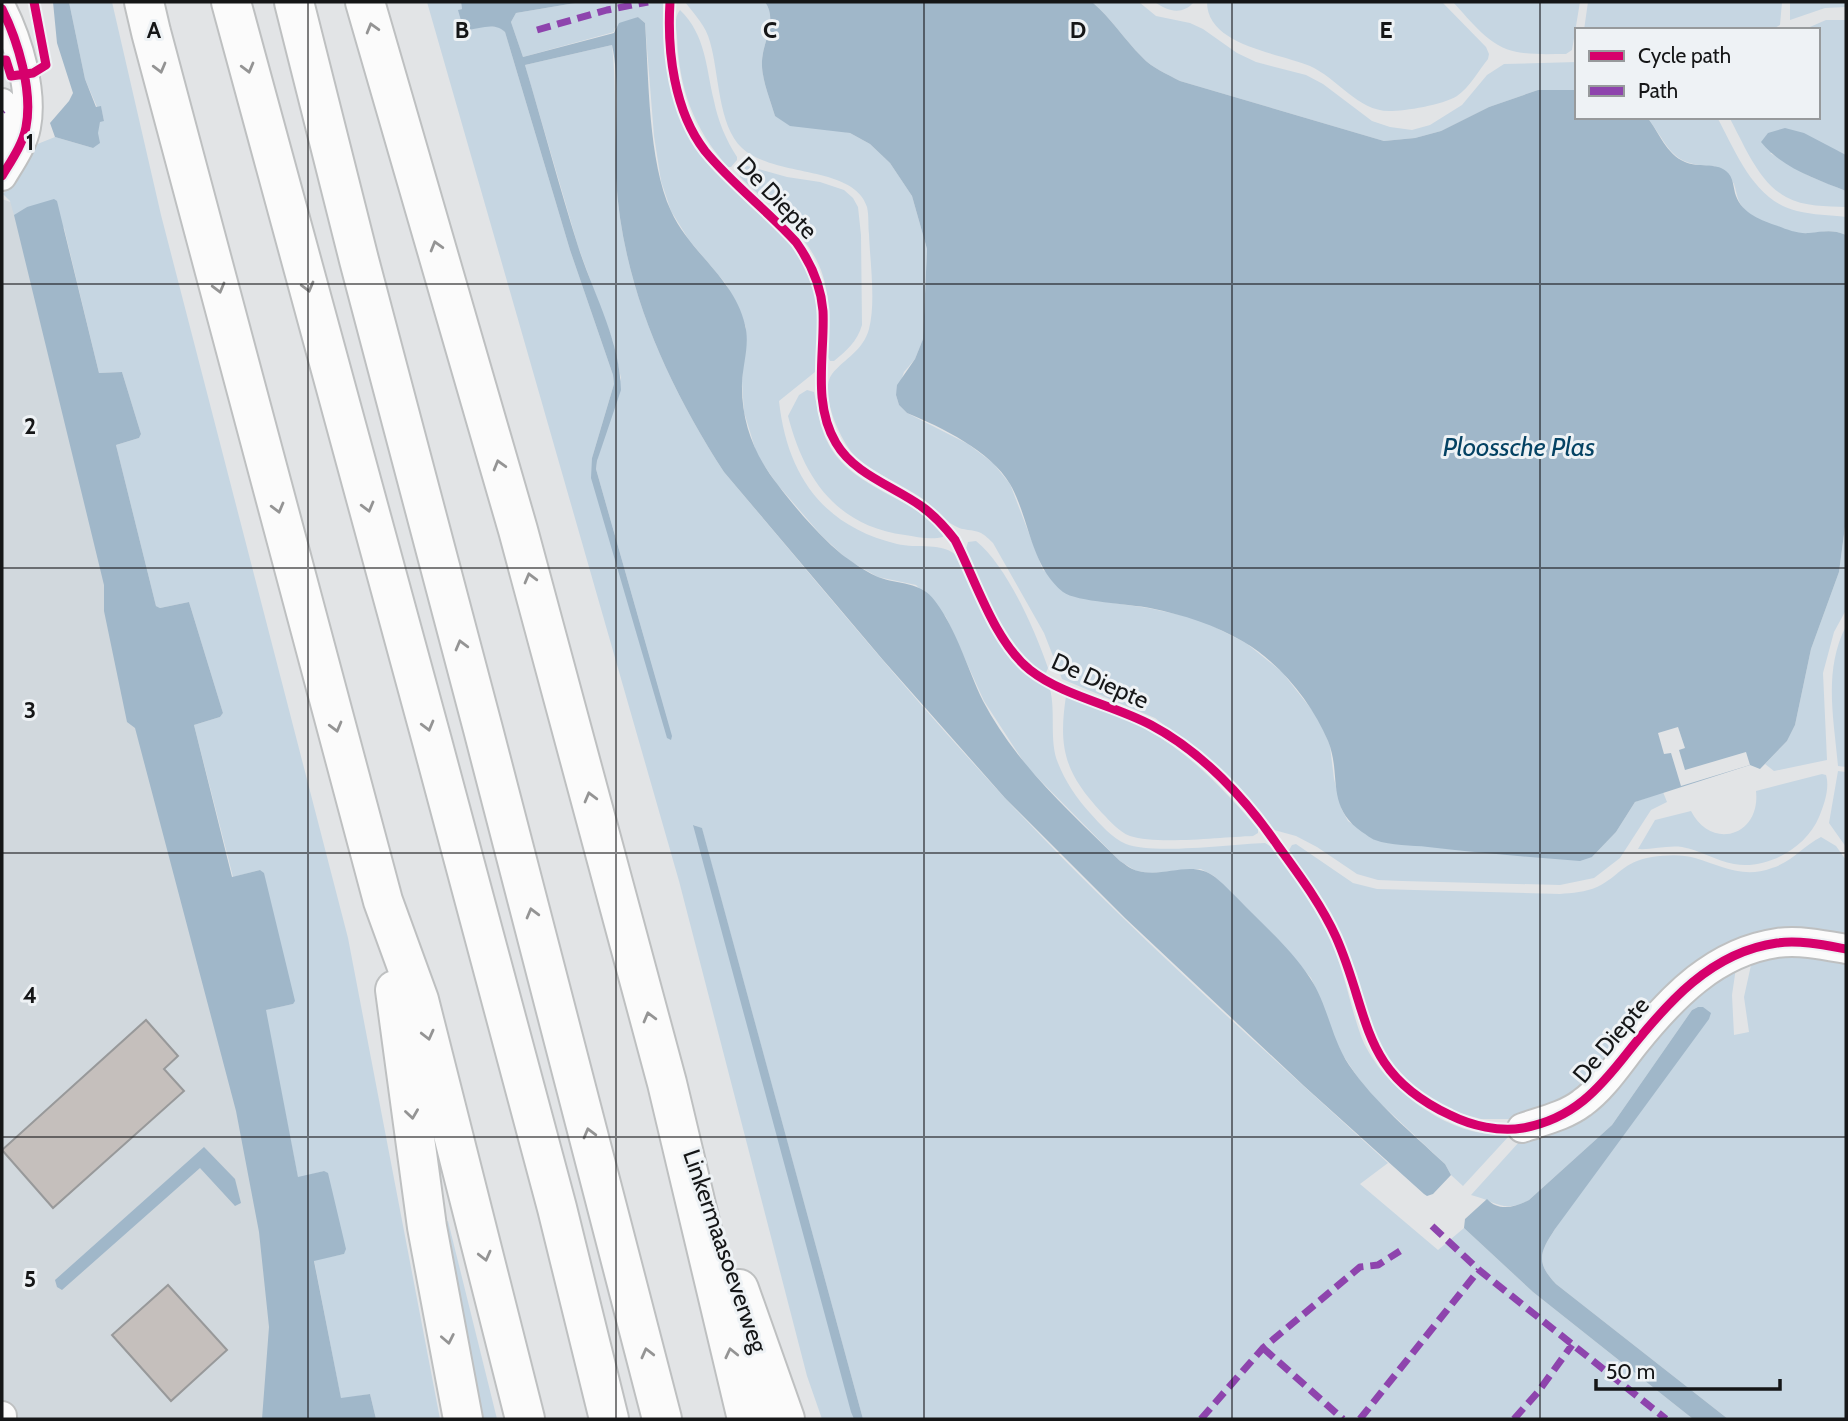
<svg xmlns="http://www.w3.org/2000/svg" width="1848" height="1421" font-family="Cabin,sans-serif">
	<rect width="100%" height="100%" fill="#e2e4e6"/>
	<path fill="#d1d8dd" d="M2 199 49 216 316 1419H2Z"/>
	<path fill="#c6d6e2" d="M69 2H112L161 215 348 938 440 1419H376L370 1394 341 1399 314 1260 344 1254 324 1171 298 1178 265 1010 293 1004 260 870 233 877 194 725 220 717 223 713 189 602 160 608 156 606 116 445 139 438 141 434 122 372 99 373 64 228 27 207 14 215 10 201 3 194 12 184 30 147 55 137 93 148 100 121H104L101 107H97L85 79Z
		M427 2H461L462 9 459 10 466 24 500 27 505 32 570 250 613 375 614 384 592 458 672 736 596 469 597 461 621 378 613 342 578 246 525 65 612 45C617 89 614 134 616 178 622 285 667 384 724 472 816 581 907 692 1004 797 1124 926 1258 1044 1388 1163L1360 1184 1438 1250 1464 1228 1533 1292 1693 1419H863L702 829 694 825 854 1419H822L807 1376 679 881Z
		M581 2H663C662 54 669 113 701 156 714 173 731 187 746 202 766 221 791 240 804 265 821 295 817 331 817 365L815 372 779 401C787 474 822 526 897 544 917 549 943 541 958 557 973 589 986 627 1007 655 1018 670 1035 680 1050 689 1056 713 1049 741 1058 763 1065 781 1077 799 1090 813 1100 824 1112 838 1126 844 1154 855 1231 844 1265 843L1270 846C1292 874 1313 903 1328 935 1344 967 1349 1003 1361 1036 1378 1081 1435 1126 1482 1133 1490 1134 1500 1133 1508 1134L1509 1136 1463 1186 1451 1175 1445 1164 1377 1100 1359 1079 1336 1045 1321 1001 1311 978 1274 935 1214 876 1201 869 1151 873 1136 871 1120 861 1027 767 984 701 946 617 916 585 878 577 848 560 821 535 777 484 757 455 744 412 742 382 746 327 726 284 689 240 671 211 661 181 654 136 645 23 638 17 615 28 614 32 523 57 511 22 516 13Z
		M685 2H765C778 20 763 41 762 61 761 78 770 99 775 116L850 133 870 144 890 163 912 196 927 249 923 339 915 359 904 372 896 395 899 405 907 413 968 444 993 463 1010 484 1043 570 1093 600 1148 608 1199 619 1246 643 1282 672 1319 719 1330 746 1334 779 1342 810 1348 821 1375 840 1592 857 1616 832 1635 802 1663 792 1667 802 1651 810 1620 858 1594 878 1560 885 1402 881 1378 880 1357 874 1317 847 1296 836 1274 830 1221 769 1155 718 1062 679 1044 633 993 543C990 540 985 535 981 533 973 529 963 531 955 526 943 520 934 507 923 499 901 484 875 474 855 456 841 442 818 392 832 374 845 358 863 351 869 329 876 302 870 262 869 234 868 226 869 215 867 207 854 165 774 178 742 148 718 126 719 72 710 42 706 26 695 15 685 2Z
		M1092 2H1139L1156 16 1190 23 1203 29 1237 53 1256 62 1306 75 1323 84 1372 121 1390 127 1412 130 1430 125 1462 105 1487 75 1504 64 1577 62V90H1538L1489 107 1441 131 1415 138 1384 141 1180 81C1167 74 1152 68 1142 57 1124 39 1111 18 1092 2Z
		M1155 2H1194C1183 15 1168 12 1155 2Z
		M1207 2H1442L1486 47 1489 54 1488 59C1479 70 1469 88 1457 96 1442 105 1406 111 1389 111 1358 111 1337 78 1310 66 1280 53 1207 46 1207 2Z
		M1453 2H1580L1572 50 1566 54C1550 54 1532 55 1517 52 1489 47 1471 21 1453 2Z
		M1588 2H1782L1780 25 1771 30H1584Z
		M1790 2H1846V7L1825 8 1790 20Z
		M680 10C706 35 706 68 714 101 718 121 726 140 737 157V160L731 167H728C693 128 679 88 677 36 676 27 674 17 680 10Z
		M1826 20H1846V155L1838 151 1770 153 1809 176 1846 191V207C1827 206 1804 207 1786 197 1758 182 1744 144 1729 117H1818V30H1803Z
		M1647 117H1717C1736 152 1754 201 1797 211 1813 215 1830 215 1846 217V235C1826 226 1817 236 1798 233 1782 230 1756 221 1744 209 1737 201 1737 193 1734 184 1731 177 1720 171 1714 166 1670 166 1670 147 1647 117Z
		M744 165 787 177 820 182 844 190 853 198 858 207 861 235 862 325C857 342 847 350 834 361H830L828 357C829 330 831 302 823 276 811 236 769 205 740 177V173Z
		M807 390 814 392C818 410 820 429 829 445 846 477 887 492 916 510 925 516 934 524 942 531L943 537C931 540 917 537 905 535 836 526 804 478 788 416L799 395Z
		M1846 519V610L1834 632 1823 673 1827 760 1774 771 1765 764 1787 741 1795 725 1811 649 1839 572Z
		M976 541C1007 566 1035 630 1048 668L1046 673C1006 657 983 586 966 549L968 542Z
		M1846 626V767L1838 766C1834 719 1823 671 1846 626Z
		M1066 696C1094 707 1125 717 1151 732 1193 756 1227 793 1258 829V833L1253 836C1222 837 1157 845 1130 836 1119 832 1110 821 1102 813 1065 773 1058 749 1066 696Z
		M1838 771 1846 772V847L1829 823Z
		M1822 774 1826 775C1830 788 1824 805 1819 817 1806 848 1767 870 1734 864 1716 861 1700 850 1682 847 1667 845 1652 850 1638 849L1655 820 1691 811C1711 851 1761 836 1756 791Z
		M1821 837 1836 846 1846 860V944L1741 945 1578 1097 1520 1119H1481L1456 1112 1430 1098 1408 1081 1388 1059 1373 1035 1357 974 1339 930 1289 850 1292 845 1296 844 1353 883 1377 889 1560 894C1572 893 1586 892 1597 887 1620 876 1622 862 1652 857 1666 855 1682 854 1695 858 1722 866 1743 879 1772 868 1792 862 1803 846 1821 837Z
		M1846 955V1419H1728L1556 1284C1535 1262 1540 1252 1555 1229L1698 1007 1692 1010 1612 1125 1529 1200C1503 1214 1496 1201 1471 1195L1520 1141 1668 1013 1737 961 1732 995 1734 1035 1749 1032 1744 997 1753 956Z
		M448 1221 497 1419H478L441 1223Z"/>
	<path fill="#a0b7c9" d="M53 2H69L85 79 96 107 101 106 104 121 100 122 98 133 100 143 93 148 55 137 50 123 69 101 73 93 57 43Z
		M461 2H581L516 13 511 22 523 57 614 33 619 23 638 17 645 23C649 78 648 161 671 211 690 253 735 279 745 325 750 344 743 363 742 383 741 421 754 455 778 485 795 508 828 546 851 561 859 567 869 573 878 577 898 585 921 581 935 601 957 630 967 668 983 701 1016 764 1070 812 1120 861 1126 865 1132 870 1138 871 1165 878 1192 859 1215 877 1226 886 1236 897 1246 907 1268 929 1293 952 1310 978 1328 1005 1331 1038 1349 1065 1375 1103 1412 1133 1445 1164L1451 1175 1433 1194 1427 1196 1424 1194 1304 1086 1125 918 1005 798 883 660 724 472C667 384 622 285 616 178 614 135 621 87 612 45L525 65C543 125 559 186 578 246 593 293 620 340 621 390L597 461 596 469 672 736 671 740 667 738 591 478 592 458 614 384 613 375 570 250 505 32C496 22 480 28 468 30L466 24H462L458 10 462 9Z
		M765 2H1092C1111 18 1124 39 1142 57 1152 68 1167 74 1180 81L1384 141 1415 138 1441 131 1489 107 1538 90H1577V117H1647C1659 132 1666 154 1685 162 1698 168 1715 162 1726 171 1734 177 1733 188 1736 196 1742 213 1762 221 1778 226 1788 230 1799 234 1809 233 1823 232 1832 229 1846 235V519L1839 572 1811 649 1795 725 1787 741 1760 769 1750 765 1635 802 1616 832 1592 857 1580 861C1529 857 1479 853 1428 847 1412 845 1391 846 1375 840 1371 839 1366 834 1362 832 1325 806 1342 775 1328 741 1312 703 1281 664 1244 642 1215 625 1184 615 1150 608 1131 604 1076 602 1063 592 1030 565 1030 519 1010 484 991 451 941 427 907 413L899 405 896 395 897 385 915 359 923 339 927 249 912 196 890 163 870 144 850 133 790 126 775 116C770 99 761 78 762 61 763 41 778 20 765 2Z
		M1785 128 1804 133 1846 155V191C1816 179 1782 168 1761 142L1768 133Z
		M54 199 57 201 99 373 122 372 141 434 139 438 116 445 156 606 160 608 189 602 223 713 220 717 194 725 232 877 260 870 264 873 295 1001 293 1004 266 1010 298 1177 324 1171 328 1173 346 1249 344 1254 314 1261 341 1398 370 1394 376 1419H262L269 1327 259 1232 236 1111 135 728 127 722 104 611V585L14 215 27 207Z
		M693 825 702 828 863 1419H854L851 1412Z
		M1698 1007H1703L1711 1013 1709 1019 1555 1229C1540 1252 1535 1262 1556 1284L1728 1419H1693L1533 1292 1464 1228 1465 1219 1487 1199C1499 1212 1515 1207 1529 1200L1612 1125 1692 1010Z
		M204 1147 235 1179 241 1203 235 1206 200 1168 62 1290 57 1287 55 1280Z"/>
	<path fill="#e2e4e6" d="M1678 727 1685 748 1679 750 1685 770 1746 752 1750 765 1681 786 1671 753 1664 754 1658 733Z"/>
	<path fill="#c5bfbc" stroke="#98999a" stroke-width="2" d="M146 1020 178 1056 164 1069 184 1091 53 1208 2 1150Z
		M168 1285 227 1350 171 1401 112 1335Z"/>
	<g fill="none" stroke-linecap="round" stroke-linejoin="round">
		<g stroke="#bec0c1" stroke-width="32">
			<path id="minor" d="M2 9C18 41 33 91 26 127 23 144 11 161 2 176
				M2 103 3 172
				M1522 1128C1542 1121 1565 1116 1582 1103 1603 1088 1619 1063 1635 1043 1672 997 1715 952 1777 943 1800 940 1824 945 1846 949
				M2 1416V1419"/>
		</g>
		<g stroke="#bec0c1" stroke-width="42">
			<path id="motorway" d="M144 2 151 32 383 901 419 1000 525 1419
				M231 2 432 741 557 1208 609 1419
				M294 2 359 260 483 729 662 1419
				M365 2 518 530 667 1083 747 1419
				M395 990 427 1227 463 1419
				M739 1289 785 1419"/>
		</g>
		<use href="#minor" stroke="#fbfbfb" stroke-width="28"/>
		<use href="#motorway" stroke="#fbfbfb" stroke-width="38"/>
		<path stroke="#8e44ad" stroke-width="7" stroke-dasharray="14 7" stroke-linecap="butt" d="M537 30 607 10 648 2
			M2 111 3 110
			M1432 1226 1479 1270 1666 1419
			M1263 1348 1343 1419
			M1201 1419 1263 1348 1360 1267 1378 1265 1400 1251
			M1360 1419 1479 1270
			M1514 1419 1538 1392 1572 1345"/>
		<g stroke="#eef2f5" stroke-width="13">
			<path id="cycleway" d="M670 2C667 51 674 111 705 151 732 184 768 211 796 242 811 263 821 285 823 311 825 354 812 403 836 443 854 474 893 486 921 506 934 515 945 527 955 540 976 581 994 641 1030 670 1063 696 1114 705 1151 725 1202 752 1246 799 1278 846 1299 875 1321 904 1336 937 1371 1016 1359 1072 1450 1115 1472 1126 1499 1132 1523 1128 1573 1119 1599 1089 1628 1052 1667 1003 1711 952 1777 943 1800 940 1824 945 1846 949
				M2 9C18 41 33 91 26 127 23 144 11 161 2 176
				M2 60H6L11 76 33 73 46 65 34 2"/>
		</g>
		<use href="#cycleway" stroke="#d6006c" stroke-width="9"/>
	</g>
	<defs><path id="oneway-chevron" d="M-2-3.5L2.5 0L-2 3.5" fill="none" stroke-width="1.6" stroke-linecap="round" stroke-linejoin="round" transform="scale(1.75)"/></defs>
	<g stroke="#949494">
		<use href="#oneway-chevron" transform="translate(372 28) rotate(-106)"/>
		<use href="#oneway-chevron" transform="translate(160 68) rotate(75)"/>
		<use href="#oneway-chevron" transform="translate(248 68) rotate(75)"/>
		<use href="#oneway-chevron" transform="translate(436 246) rotate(-106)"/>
		<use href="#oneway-chevron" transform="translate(308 287) rotate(75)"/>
		<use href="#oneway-chevron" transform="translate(219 288) rotate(75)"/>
		<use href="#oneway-chevron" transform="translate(499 465) rotate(-106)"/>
		<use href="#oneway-chevron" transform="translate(368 507) rotate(75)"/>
		<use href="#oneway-chevron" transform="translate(278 508) rotate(75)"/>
		<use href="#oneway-chevron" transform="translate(530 578) rotate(-105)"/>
		<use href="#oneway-chevron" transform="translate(461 645) rotate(-105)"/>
		<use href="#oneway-chevron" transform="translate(428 726) rotate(75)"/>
		<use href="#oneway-chevron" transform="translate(336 727) rotate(75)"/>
		<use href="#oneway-chevron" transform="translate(590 797) rotate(-105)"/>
		<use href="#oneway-chevron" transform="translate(532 913) rotate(-105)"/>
		<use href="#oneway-chevron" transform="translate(649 1017) rotate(-105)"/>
		<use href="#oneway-chevron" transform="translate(428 1035) rotate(76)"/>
		<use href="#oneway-chevron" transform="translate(412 1114) rotate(82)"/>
		<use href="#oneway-chevron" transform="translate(589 1133) rotate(-105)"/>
		<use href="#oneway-chevron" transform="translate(485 1256) rotate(76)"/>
		<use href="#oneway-chevron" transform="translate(448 1339) rotate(79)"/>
		<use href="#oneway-chevron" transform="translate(647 1353) rotate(-104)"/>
		<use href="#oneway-chevron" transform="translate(731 1353) rotate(-103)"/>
	</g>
	<path fill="none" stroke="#151617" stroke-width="2" stroke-opacity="0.55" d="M308 2V1419M616 2V1419M924 2V1419M1232 2V1419M1540 2V1419M2 284H1846M2 568H1846M2 853H1846M2 1137H1846"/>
	<g text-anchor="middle" stroke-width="6" stroke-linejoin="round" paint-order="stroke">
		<g font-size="24" fill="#151617" stroke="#eef2f5">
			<text transform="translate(777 198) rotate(46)" y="8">De Diepte</text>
			<text transform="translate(1100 681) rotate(24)" y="8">De Diepte</text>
			<text transform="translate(1611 1040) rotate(-50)" y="8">De Diepte</text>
			<text transform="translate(725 1251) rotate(71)" y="8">Linkermaasoeverweg</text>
		</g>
		<g font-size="26" font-style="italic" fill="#044263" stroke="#eef2f5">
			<text x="1519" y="456">Ploossche Plas</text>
		</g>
	</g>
	<g font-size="23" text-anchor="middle" font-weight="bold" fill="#151617" stroke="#eef2f5" stroke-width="6" stroke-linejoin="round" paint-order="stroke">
		<text x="154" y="38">A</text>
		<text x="462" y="38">B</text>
		<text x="770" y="38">C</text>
		<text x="1078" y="38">D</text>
		<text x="1386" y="38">E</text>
		<text x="30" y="150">1</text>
		<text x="30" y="434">2</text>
		<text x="30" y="718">3</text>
		<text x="30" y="1003">4</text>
		<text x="30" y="1287">5</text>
	</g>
	<rect width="1848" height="1421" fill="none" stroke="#151617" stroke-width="7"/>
	<rect x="1575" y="28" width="245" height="91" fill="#eef2f5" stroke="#979a9c" stroke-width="2"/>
	<rect x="1589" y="51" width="35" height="10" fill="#d6006c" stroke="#979a9c" stroke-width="2"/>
	<text x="1638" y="63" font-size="21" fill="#151617">Cycle path</text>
	<rect x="1589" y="86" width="35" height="10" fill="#8e44ad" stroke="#979a9c" stroke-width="2"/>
	<text x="1638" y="98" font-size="21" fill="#151617">Path</text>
	<path d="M1596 1379v10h184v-10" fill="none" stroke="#151617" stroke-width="3.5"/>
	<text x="1606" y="1379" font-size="21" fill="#151617" stroke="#eef2f5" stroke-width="5" paint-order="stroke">50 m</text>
</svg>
